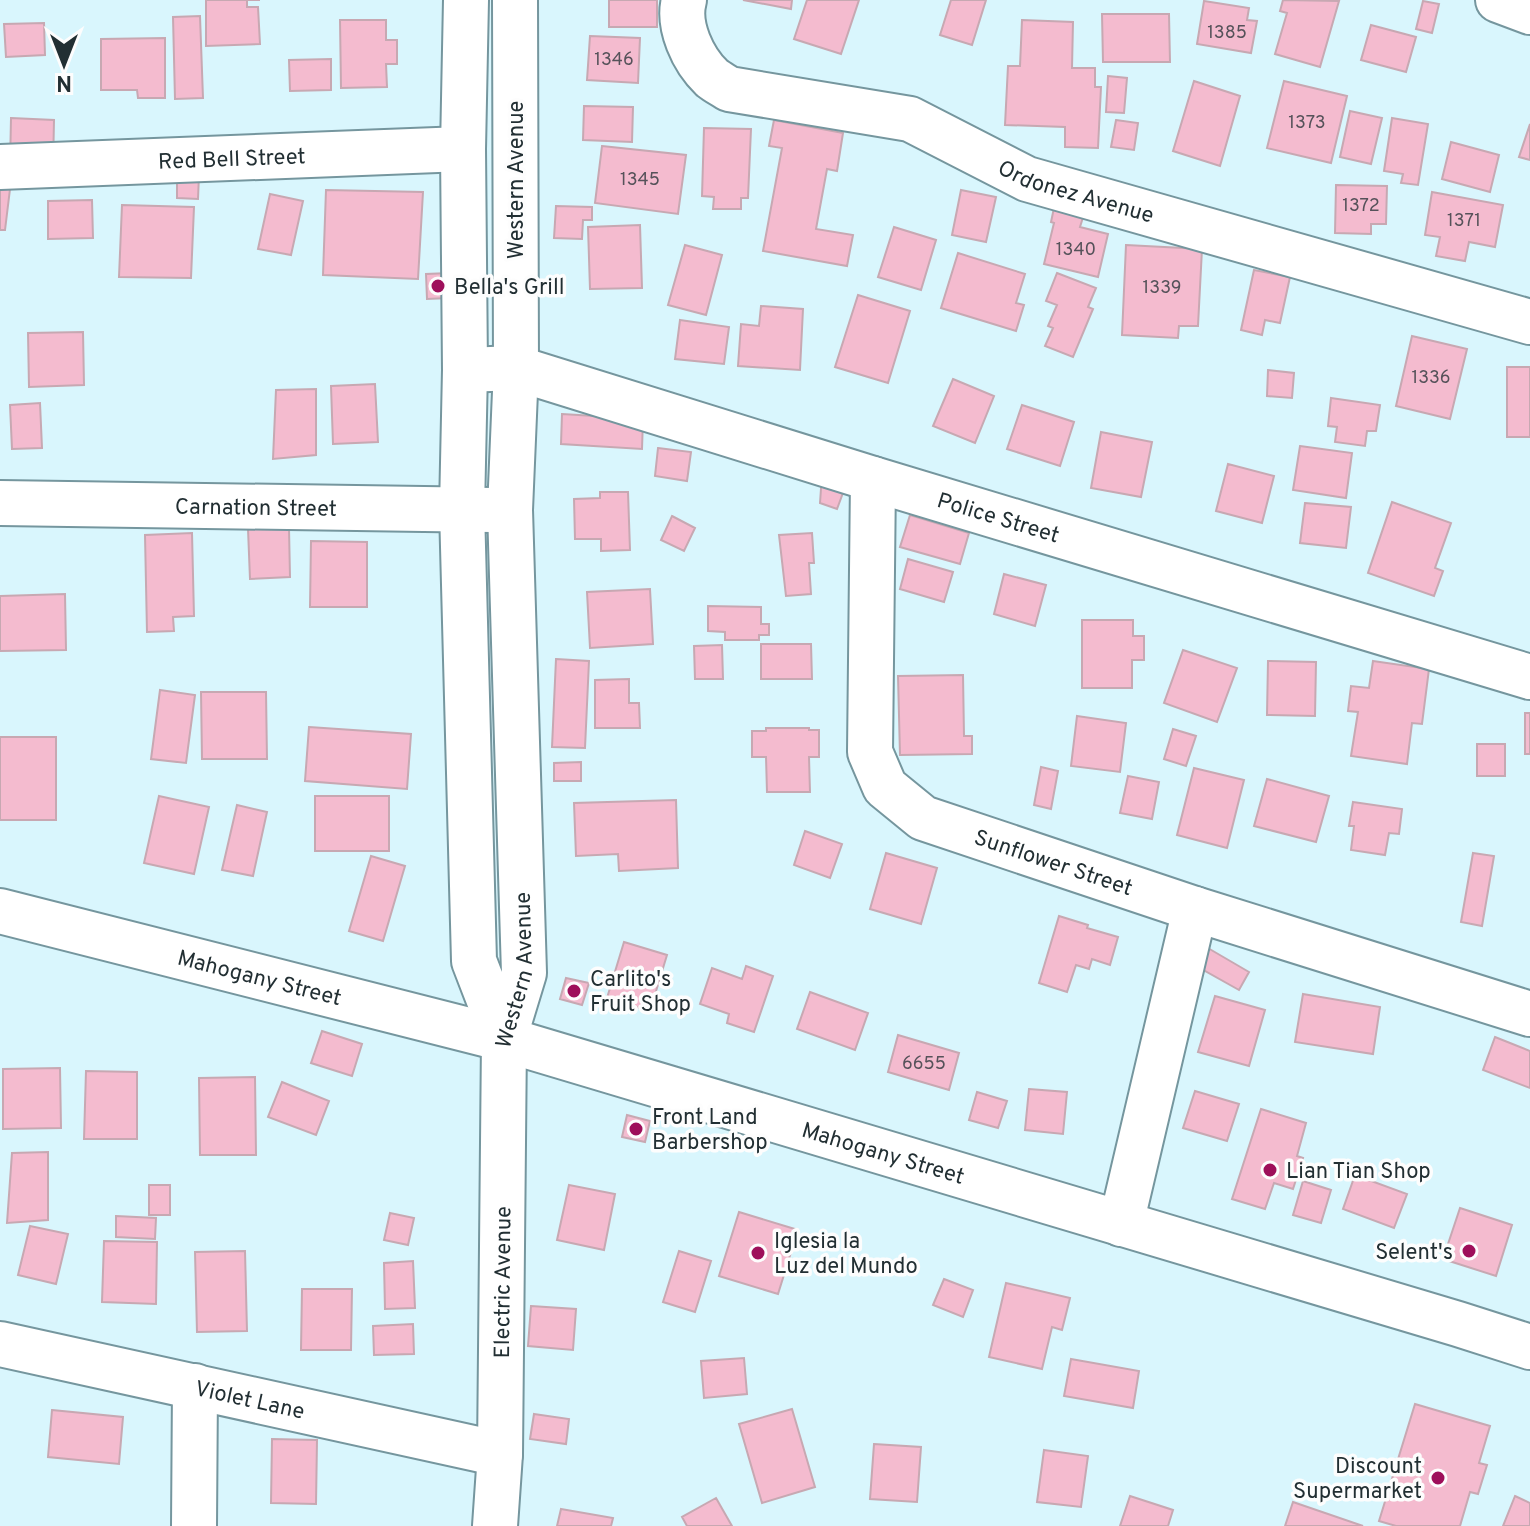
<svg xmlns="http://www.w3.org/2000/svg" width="1530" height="1526" font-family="Overpass,sans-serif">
	<rect width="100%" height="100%" fill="#d9f6fd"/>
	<path fill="#f4bbcf" stroke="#c7a8b2" stroke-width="2" d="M206 0H260H247V7H258L260 44 206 46Z
		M609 0H657V27H609Z
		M743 0H792L791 9Z
		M807 0H859L841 54 794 39Z
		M951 0H986L972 45 940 35Z
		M1283 0 1339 1 1320 67 1275 54 1287 13 1280 11Z
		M1204 1 1249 8 1247 20 1257 21 1251 53 1197 44Z
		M1423 1 1439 4 1432 33 1416 29Z
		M1102 14H1169L1170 62H1103Z
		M200 16 203 98 175 99 173 17Z
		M340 20H386V40H397V64H386L387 87 341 88Z
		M1022 20 1073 22 1072 68H1095V87H1101L1098 148 1065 147V127L1005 125 1008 66H1020Z
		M44 23 45 55 6 57 4 24Z
		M1371 25 1416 37 1406 72 1361 60Z
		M590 36 640 38 638 83 587 80Z
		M165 38V98H138L137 90H101V39Z
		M331 59V90L290 91 289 60Z
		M1108 76 1127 78 1124 113 1106 112Z
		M1194 81 1240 96 1220 166 1173 151Z
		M1284 81 1347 96 1331 163 1267 148Z
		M584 106 633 107 632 142 583 140Z
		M1350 111 1382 118 1371 164 1340 157Z
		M11 118 54 120 53 168 10 166Z
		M1392 118 1428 124 1418 185 1401 183 1403 174 1384 171Z
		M774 120 843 133 837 171 827 169 816 229 853 235 847 266 763 251 782 148 769 146Z
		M1116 120 1138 123 1134 150 1111 147Z
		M1530 124V160L1519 157Z
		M704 128 751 129 748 198H741V209H713L714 197 702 196Z
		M1451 142 1499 155 1490 192 1442 179Z
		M602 146 686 155 678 214 595 203Z
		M177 175H199L198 199 177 198Z
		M1336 185 1387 186 1386 224H1371V234L1335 233Z
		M0 189H10L5 230H0Z
		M326 190 423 192 418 279 323 275Z
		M961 190 996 197 986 242 952 235Z
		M1432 192 1503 205 1495 247 1469 242 1465 261 1436 256 1440 237 1425 235Z
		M270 194 303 201 291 255 258 249Z
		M92 200 93 238 48 239V201Z
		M1055 203 1085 211 1080 227 1108 234 1098 277 1044 264 1054 223 1051 222Z
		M122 205 194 207 191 278 119 277Z
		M556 206 592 207V220H583L582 239 554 238Z
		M640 225 642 288 590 289 588 227Z
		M894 227 936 240 921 290 878 277Z
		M685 245 722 255 706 315 668 305Z
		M1126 245 1202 249 1198 326H1179L1178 338 1122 335Z
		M958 253 1025 274 1016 303 1024 305 1016 331 941 308Z
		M1254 270 1290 277 1280 323 1265 320 1262 335 1241 330Z
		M449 273V298L427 299 426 274Z
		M1057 273 1096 288 1088 307 1093 309 1073 357 1045 346 1053 328 1048 326 1057 305 1046 301Z
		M858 295 910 311 888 383 835 367Z
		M761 306 803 309 800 370 738 366 741 324 759 326Z
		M680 320 729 327 724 364 675 359Z
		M83 332 84 385 29 387 28 333Z
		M1412 336 1467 349 1450 419 1396 406Z
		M1507 367H1530V437H1507Z
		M1268 370 1294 373 1292 398 1267 396Z
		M953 379 994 396 975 443 933 426Z
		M375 384 378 442 333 444 331 386Z
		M316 389V455L273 459 276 390Z
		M1331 398 1380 405 1376 431H1367L1365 446 1335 442 1337 427 1328 426Z
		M40 403 42 448 12 449 10 405Z
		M1022 405 1074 422 1060 466 1007 449Z
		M562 414 643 419 642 449 561 444Z
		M1101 432 1152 442 1141 497 1091 488Z
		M1300 446 1352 453 1346 498 1293 490Z
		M658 448 691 452 687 481 655 476Z
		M1228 464 1274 476 1262 523 1216 511Z
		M822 474 847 482 837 509 820 503Z
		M600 492H628L630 550 601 551V539H575L574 499 600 498Z
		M1392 502 1451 523 1435 568 1443 571 1434 596 1368 573Z
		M1305 503 1351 507 1346 548 1300 543Z
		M910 515 969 533 960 564 900 547Z
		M672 516 695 528 684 551 661 540Z
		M289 528 290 577 250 579 248 529Z
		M192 533 194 616 173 617 174 631 147 632 145 535Z
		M812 533 814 563H809L811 594 786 596 779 535Z
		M311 541 367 542V607H310Z
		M908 559 953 572 944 602 900 589Z
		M1004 574 1046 585 1035 626 994 614Z
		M650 589 653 644 590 648 587 592Z
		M65 594 66 650 0 651V596Z
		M708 606 761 607V624H769V635H759V640H725V632L708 631Z
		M1082 620H1133V636H1144V660H1132V688H1082Z
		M761 644H811L812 679H761Z
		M722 645 723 679H695L694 646Z
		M1183 650 1237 668 1217 722 1164 703Z
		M556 659 589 661 585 748 552 747Z
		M1268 661 1316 662 1315 716 1267 715Z
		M1373 661 1429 669 1422 724 1412 723 1407 764 1351 756 1358 712 1348 711 1351 686 1369 688Z
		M963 675 964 736H972V754L900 755 898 676Z
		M629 679V703H639L640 728H595V680Z
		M160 690 195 695 186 763 151 759Z
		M201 692H266L267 759H202Z
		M1525 713H1530V754H1525Z
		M1077 716 1126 723 1120 772 1071 766Z
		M309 727 411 734 407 789 305 781Z
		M766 728H809V730H819V757H809L810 792H767L766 757H752V731H766Z
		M1173 729 1196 736 1186 766 1164 759Z
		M0 737H56V820H0Z
		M1477 744H1505V776H1477Z
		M581 762V781H554V763Z
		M1041 767 1058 771 1051 809 1034 805Z
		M1194 768 1244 780 1227 848 1177 835Z
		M1128 776 1159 782 1152 819 1120 813Z
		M1267 779 1329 796 1316 842 1254 826Z
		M159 796 209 807 194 874 144 863Z
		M315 796H389V851H315Z
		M676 800 678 868 619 871 618 854 576 856 574 803Z
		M1353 802 1402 809 1399 834 1389 833 1385 855 1351 850 1354 826H1349Z
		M237 805 267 812 253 876 222 870Z
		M805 831 842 844 830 878 794 865Z
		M886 853 937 868 921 924 870 909Z
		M1473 853 1494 856 1482 926 1461 922Z
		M371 856 405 866 383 941 349 931Z
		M1059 916 1088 925 1087 928 1118 937 1110 965 1092 959 1089 969 1076 965 1067 992 1039 983Z
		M624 942 667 955 650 1011 607 998Z
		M1201 944 1249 972 1239 990 1191 963Z
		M746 966 773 976 754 1032 727 1023 729 1014 700 1004 712 968 742 979Z
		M566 978 589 983 582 1005 560 999Z
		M810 992 868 1013 855 1050 797 1029Z
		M1303 994 1380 1007 1373 1054 1295 1042Z
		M1215 996 1265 1010 1249 1066 1198 1052Z
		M322 1031 362 1044 352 1076 311 1063Z
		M898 1035 959 1053 949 1090 888 1072Z
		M1495 1037 1530 1051V1088L1483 1070Z
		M60 1068 61 1128 3 1129V1069Z
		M86 1071 137 1072V1139H84Z
		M255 1077 256 1155H200L199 1078Z
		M282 1082 329 1101 316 1135 268 1117Z
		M1029 1089 1067 1092 1063 1134 1025 1130Z
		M1195 1091 1239 1104 1227 1141 1183 1128Z
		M977 1092 1007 1101 998 1128 969 1120Z
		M1261 1109 1306 1123 1297 1156 1303 1158 1293 1189 1274 1183 1265 1209 1232 1199Z
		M627 1115 650 1121 645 1142 622 1137Z
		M48 1152V1220L7 1223 12 1153Z
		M1355 1175 1407 1194 1394 1228 1343 1209Z
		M1303 1181 1331 1190 1321 1223 1293 1215Z
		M149 1185H170V1215H149Z
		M569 1185 615 1194 604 1250 557 1240Z
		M1460 1208 1512 1225 1496 1276 1443 1259Z
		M739 1212 798 1230 778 1294 719 1276Z
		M390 1213 414 1218 408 1245 384 1240Z
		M116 1216 156 1218 155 1239 116 1237Z
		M30 1226 68 1234 56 1284 18 1275Z
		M104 1241 157 1242 156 1304 102 1302Z
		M245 1251 247 1331 197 1332 195 1252Z
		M679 1251 711 1261 695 1312 663 1302Z
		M413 1261 415 1308 385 1309 384 1263Z
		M944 1279 973 1290 963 1317 933 1305Z
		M1006 1283 1070 1298 1062 1330 1052 1327 1042 1369 989 1357Z
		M302 1289H352L351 1350H301Z
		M531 1306 576 1309 573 1350 528 1346Z
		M413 1324 414 1354 374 1355 373 1326Z
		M744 1358 747 1394 704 1398 701 1361Z
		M1071 1359 1139 1371 1133 1408 1064 1396Z
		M1415 1404 1490 1426 1479 1463 1487 1465 1478 1494 1470 1492 1460 1526H1396L1379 1521Z
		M792 1409 815 1487 762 1503 739 1424Z
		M52 1410 123 1417 119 1464 48 1457Z
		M534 1414 569 1419 566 1444 530 1439Z
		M272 1439 317 1440 316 1504 271 1503Z
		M874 1444 921 1447 917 1502 870 1499Z
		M1044 1450 1088 1456 1081 1507 1037 1502Z
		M1130 1496 1173 1510 1168 1526H1120Z
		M1515 1496 1530 1503V1526H1503Z
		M716 1498 732 1526H687L682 1517Z
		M1293 1502 1363 1526H1285Z
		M561 1509 613 1518 611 1526H557Z"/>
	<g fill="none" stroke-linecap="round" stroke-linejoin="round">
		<g stroke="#75969e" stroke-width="48">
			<g id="minor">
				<path d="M466 0 463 149 465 370 462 509 474 961 504 1039"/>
				<path id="s1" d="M684 0C677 26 693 60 712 78 717 82 723 85 729 89L910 119 1027 179 1530 322"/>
				<path d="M1498 0 1530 12"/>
				<path id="s2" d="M0 167 463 149"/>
				<path id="s3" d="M465 370 516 368 873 479 1530 677"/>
				<path id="s4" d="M873 479 870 752 885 787 923 818 1195 909 1530 1014"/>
				<path id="s5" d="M0 503 492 510"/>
				<path id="s6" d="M0 911 504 1039 1458 1324 1530 1347"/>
				<path d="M1121 1224 1195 909"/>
				<path id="s7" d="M0 1344 500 1454"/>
				<path d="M194 1526 195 1386"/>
				<path id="s8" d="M495 1526 500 1454 504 1039 524 973 510 510 516 368 515 0"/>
			</g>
		</g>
		<use href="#minor" stroke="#fff" stroke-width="44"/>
	</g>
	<g fill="#9e0f5b" stroke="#fdfdfd" stroke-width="3">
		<circle cx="438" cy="286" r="8"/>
		<circle cx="574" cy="991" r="8"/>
		<circle cx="636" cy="1129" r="8"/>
		<circle cx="1270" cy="1170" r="8"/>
		<circle cx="1469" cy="1251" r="8"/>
		<circle cx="758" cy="1253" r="8"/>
		<circle cx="1438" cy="1478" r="8"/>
	</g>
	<g text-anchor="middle" stroke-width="7" stroke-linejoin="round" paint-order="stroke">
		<g font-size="18" fill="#56525a">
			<text x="1227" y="38">1385</text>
			<text x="614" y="65">1346</text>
			<text x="1307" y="128">1373</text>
			<text x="640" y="185">1345</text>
			<text x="1361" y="211">1372</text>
			<text x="1464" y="226">1371</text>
			<text x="1076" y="255">1340</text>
			<text x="1162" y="293">1339</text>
			<text x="1431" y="383">1336</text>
			<text x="924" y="1069">6655</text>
		</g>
		<g font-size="22" fill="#222f33" stroke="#fdfdfd">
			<text dy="8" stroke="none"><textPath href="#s2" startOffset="232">Red Bell Street</textPath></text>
			<text transform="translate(515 180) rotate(-90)" y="8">Western Avenue</text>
			<text dy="8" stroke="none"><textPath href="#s1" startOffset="472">Ordonez Avenue</textPath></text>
			<text dy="8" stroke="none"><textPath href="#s5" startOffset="256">Carnation Street</textPath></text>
			<text dy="8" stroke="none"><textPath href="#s3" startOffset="556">Police Street</textPath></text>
			<text dy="8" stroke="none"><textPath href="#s4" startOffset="498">Sunflower Street</textPath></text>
			<text dy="8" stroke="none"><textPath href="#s8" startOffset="558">Western Avenue</textPath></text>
			<text dy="8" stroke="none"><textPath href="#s6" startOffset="268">Mahogany Street</textPath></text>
			<text dy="8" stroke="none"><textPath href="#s6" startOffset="916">Mahogany Street</textPath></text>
			<text dy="8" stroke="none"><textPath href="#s8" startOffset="244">Electric Avenue</textPath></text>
			<text dy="8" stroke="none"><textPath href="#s7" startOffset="256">Violet Lane</textPath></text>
		</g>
		<g font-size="22" fill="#222f33" stroke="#fdfdfd" text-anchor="start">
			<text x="454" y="294">Bella's Grill</text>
			<text x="590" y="986">Carlito's<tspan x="590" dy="25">Fruit Shop</tspan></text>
			<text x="652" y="1124">Front Land<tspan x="652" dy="25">Barbershop</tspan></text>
			<text x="1286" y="1178">Lian Tian Shop</text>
			<text x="774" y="1248">Iglesia la<tspan x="774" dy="25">Luz del Mundo</tspan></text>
			<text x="1453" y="1259" text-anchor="end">Selent's</text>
			<text x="1422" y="1473" text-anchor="end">Discount<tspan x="1422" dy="25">Supermarket</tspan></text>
		</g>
	</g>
	<g transform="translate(64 64) rotate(180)" stroke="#fdfdfd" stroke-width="6" paint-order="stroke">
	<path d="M0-6L14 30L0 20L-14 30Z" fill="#222f33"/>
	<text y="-12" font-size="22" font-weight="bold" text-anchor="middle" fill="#222f33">N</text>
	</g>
</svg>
